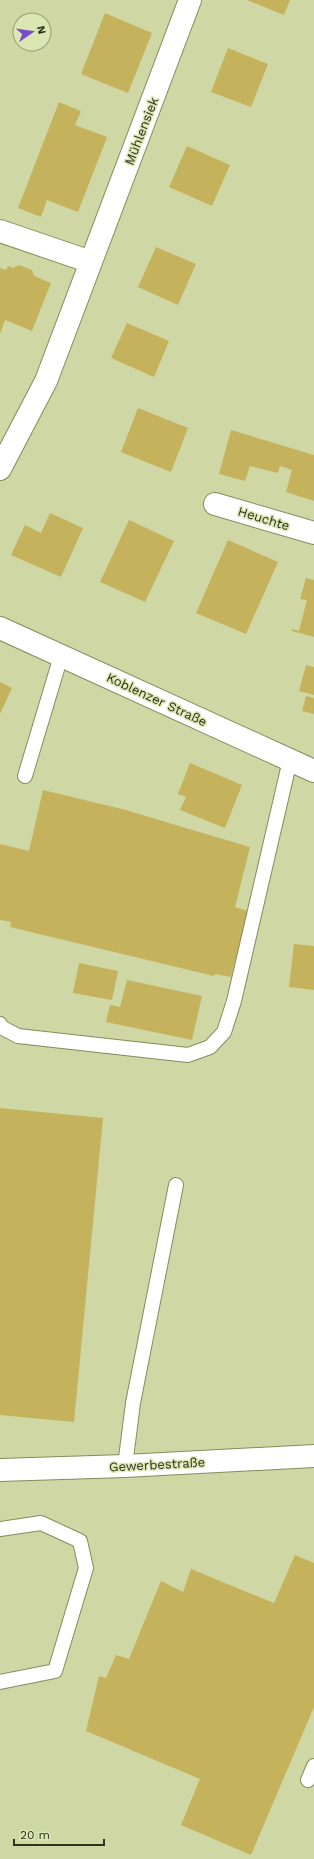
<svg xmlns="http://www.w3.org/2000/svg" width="314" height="1859" font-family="'Work Sans',sans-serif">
	<rect width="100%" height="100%" fill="#cfd8a5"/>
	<path fill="#c5b25c" d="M247 0H290L284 15Z
		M105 13 152 33 128 93 81 74Z
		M228 48 268 64 251 107 211 92Z
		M59 102 81 111 75 125 107 137 78 212 47 200 41 217 18 208Z
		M187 146 230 165 212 206 169 187Z
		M156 247 196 264 178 305 138 287Z
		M19 265 32 270 34 276 51 283 32 331 5 320 0 334V268L6 270 8 266 13 268Z
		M127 323 169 341 154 377 111 358Z
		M138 408 188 428 171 472 121 452Z
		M231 430 314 455V501L286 492 292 470 280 466 278 473 250 466 245 481 219 474Z
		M50 513 83 528 61 577 11 555 25 525 41 533Z
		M129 520 174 541 145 602 100 582Z
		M228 540 278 562 246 634 196 613Z
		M306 578 314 580V637L292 631V629L299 631 307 600 300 599Z
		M306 665 314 667V695L299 691Z
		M0 682 12 688 0 714Z
		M306 696 314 698V714L302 711Z
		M190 763 242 785 225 828 180 810 186 797 178 794Z
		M43 790 122 809 250 847 235 907 248 911 231 977 215 974 214 976 10 927 11 922 0 920V844L29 851Z
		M294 944 314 946V990L289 987Z
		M79 963 118 971 112 1000 73 993Z
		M127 980 202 996 192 1040 106 1022 110 1005 120 1007Z
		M0 1108 103 1118 74 1422 0 1415Z
		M295 1555 314 1563V1707L251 1855 181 1825 200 1779 86 1731 99 1676 106 1678 116 1655 129 1659 161 1581 183 1592 191 1569 274 1603Z"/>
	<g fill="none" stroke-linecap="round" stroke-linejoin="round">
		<g stroke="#848c5c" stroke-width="16">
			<path id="lane" d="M25 776 61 656
				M0 1024 1 1027 18 1036 188 1055 210 1047 224 1032 234 1001 290 760
				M125 1466 133 1403 176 1185
				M0 1529 41 1523 80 1541 86 1568 55 1671 0 1682
				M308 1780 314 1766"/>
		</g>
		<g stroke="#848c5c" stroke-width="24">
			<path id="street" d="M0 231 91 262
				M0 469 46 381 190 0
				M215 504 314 533
				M0 1470 125 1466 314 1456"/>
		</g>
		<g stroke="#848c5c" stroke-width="24">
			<path id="secondary" d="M0 628 314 771"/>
		</g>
		<use href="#lane" stroke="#fff" stroke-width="14"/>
		<use href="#street" stroke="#fff" stroke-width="22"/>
		<use href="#secondary" stroke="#fff" stroke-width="22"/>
	</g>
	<g text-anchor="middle" stroke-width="3" stroke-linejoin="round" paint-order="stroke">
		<g font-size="13" fill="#2f331f" stroke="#dce6b2">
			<text transform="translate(141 131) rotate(-69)" y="5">Mühlensiek</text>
			<text transform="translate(264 518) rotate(17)" y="5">Heuchte</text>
			<text transform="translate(157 699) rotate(25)" y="5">Koblenzer Straße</text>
			<text transform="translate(157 1464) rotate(-3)" y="5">Gewerbestraße</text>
		</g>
	</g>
	<g transform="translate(32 32) rotate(77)"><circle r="19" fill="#dce6b2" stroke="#979e77"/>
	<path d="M0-3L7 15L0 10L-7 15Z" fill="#794dc6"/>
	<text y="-6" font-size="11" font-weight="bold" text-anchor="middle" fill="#2f331f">N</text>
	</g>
	<path d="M14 1839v6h90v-6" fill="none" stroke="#2f331f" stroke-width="2"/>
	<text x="20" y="1839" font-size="12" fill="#2f331f" stroke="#dce6b2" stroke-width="3" paint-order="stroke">20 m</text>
</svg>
